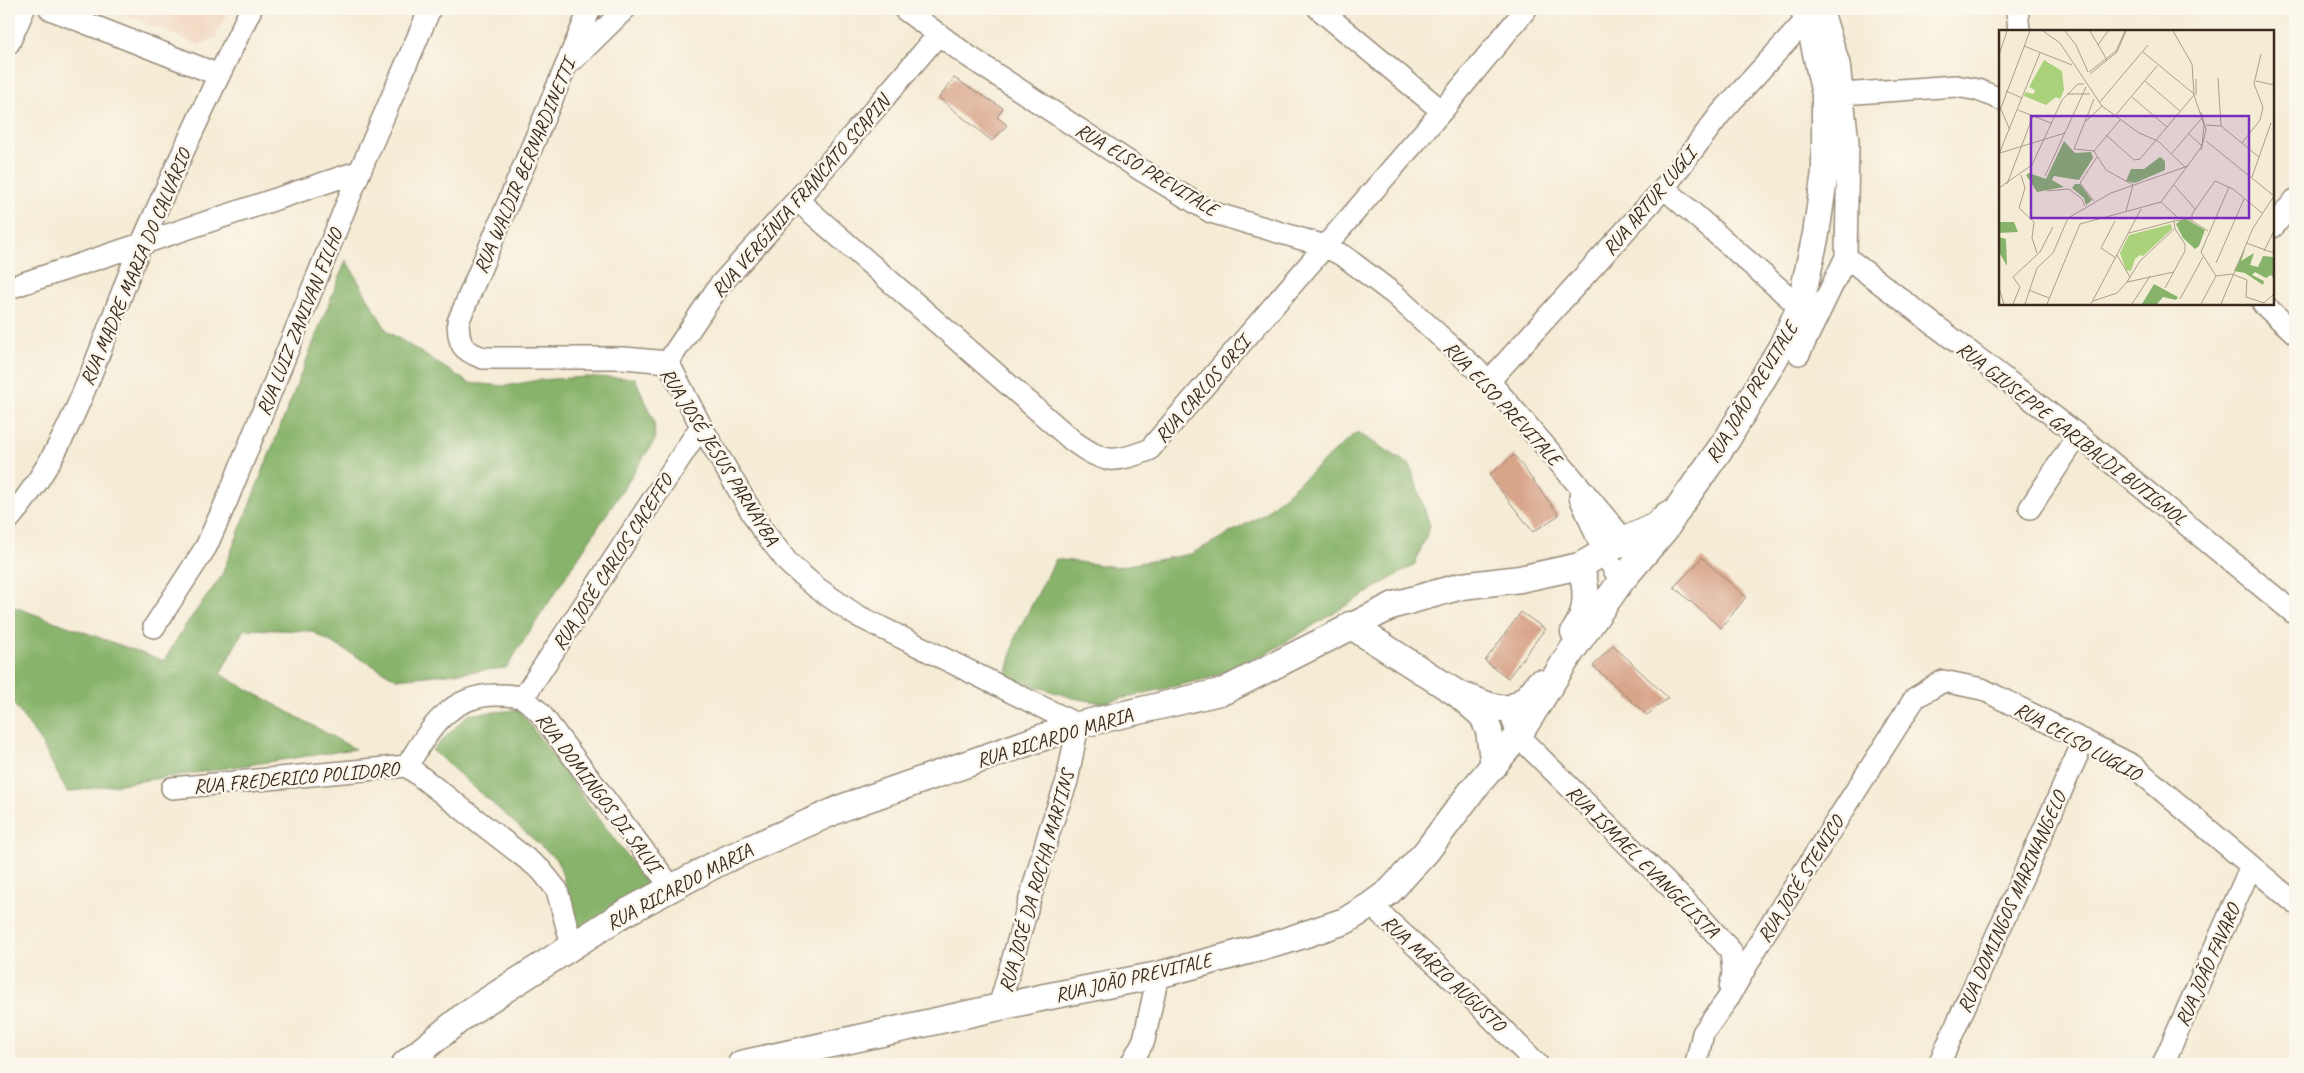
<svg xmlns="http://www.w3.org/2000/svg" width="2304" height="1073" font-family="Caveat,sans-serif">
	<rect width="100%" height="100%" fill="#fbf7ec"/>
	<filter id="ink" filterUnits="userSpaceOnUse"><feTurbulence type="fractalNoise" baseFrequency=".02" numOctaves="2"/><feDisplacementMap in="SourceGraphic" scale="10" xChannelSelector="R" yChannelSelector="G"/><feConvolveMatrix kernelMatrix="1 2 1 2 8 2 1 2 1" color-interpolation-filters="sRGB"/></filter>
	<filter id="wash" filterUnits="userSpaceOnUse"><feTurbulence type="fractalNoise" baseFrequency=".0096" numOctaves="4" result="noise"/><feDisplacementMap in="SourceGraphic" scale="20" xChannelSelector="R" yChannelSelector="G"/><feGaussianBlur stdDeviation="1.12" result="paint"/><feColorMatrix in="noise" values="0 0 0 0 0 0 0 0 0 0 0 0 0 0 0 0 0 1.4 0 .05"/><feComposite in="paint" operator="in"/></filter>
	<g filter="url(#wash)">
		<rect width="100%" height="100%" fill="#f5ecd6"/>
		<path fill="#f1d5bd" d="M110 9H228L216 37 199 45Z"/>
		<path fill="#87b36b" stroke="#616e44" d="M346 260 387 331 469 383 506 386 538 380 585 377 635 378 654 421 655 440 506 668 397 679 311 631 244 629 220 674 355 749 67 792 42 744 9 697V605L164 661 184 627 221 577Z
			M1357 432 1410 465 1430 526 1415 564 1271 651 1210 678 1102 703 1073 698 1006 677 1016 635 1056 559 1116 567 1191 554 1261 516Z
			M519 710 649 886 582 937 558 861 432 750 469 714Z"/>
		<g id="blocks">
			<path fill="#d8a48a" d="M954 78 1003 108 997 117 1007 125 992 141 939 98Z
				M1514 455 1559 515 1533 532 1489 475Z
				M1702 558 1746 597 1721 628 1674 587Z
				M1521 612 1545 629 1508 678 1485 661Z
				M1613 645 1668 698 1647 715 1593 666Z"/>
		</g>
	</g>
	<g filter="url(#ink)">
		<use href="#blocks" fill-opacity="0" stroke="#988b7a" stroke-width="1"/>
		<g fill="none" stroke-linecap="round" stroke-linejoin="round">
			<g stroke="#988b7a" stroke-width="24">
				<path id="minor" d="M50 9 219 75
					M590 9 458 322C459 345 461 350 483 358H624L668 362 701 426 761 528 789 564 817 588 856 615 1078 725 1067 781 1050 829 999 1007
					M904 9 968 56 1141 170 1211 212 1325 246 1345 257 1395 295 1489 381 1569 474 1634 552
					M1319 9 1442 111
					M2017 9 2019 31
					M9 43 24 9
					M574 59 625 9
					M1842 94 1956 86 1978 90 2000 99
					M1664 188 1800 307
					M797 200 1073 441C1105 464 1112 463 1149 450L1442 111 1526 9
					M2273 227 2295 200
					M1846 257 2078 435 2295 614
					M9 288 360 171
					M2263 304 2295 333
					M1799 354 1846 257 1848 142 1839 64 1822 9
					M668 362 719 286 797 200 938 35
					M1489 381 1664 188 1721 113 1807 19
					M1580 497 1604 553 1621 581
					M2030 508 2078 435
					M9 519C76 442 102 337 141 245 176 165 213 87 251 9
					M154 627 206 547 227 500 360 171 430 9
					M523 698 701 426
					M1513 720 1518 736 1697 913 1731 951 1733 973 1730 988
					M407 766C429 730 449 695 496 695 504 695 516 695 523 698 529 702 536 709 541 714L671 887
					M172 788 407 766 541 870 557 890 572 946
					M1371 905 1461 987 1537 1064
					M1131 1064 1144 1040 1158 975
					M1696 1064 1703 1033 1727 1000 1765 933 1915 698 1943 681 1982 689 2132 765 2295 903
					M1939 1064 2084 740
					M2163 1064 2251 866"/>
			</g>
			<g stroke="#988b7a" stroke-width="29">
				<path id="major" d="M1350 625 1458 694 1483 716 1489 731 1494 766
					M1574 632C1589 612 1588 589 1580 566
					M1458 694C1498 708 1511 722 1539 683
					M405 1064 465 1015 621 915 722 861 844 807 1078 725 1224 691 1394 605 1462 586 1520 579 1580 566 1625 540 1655 526 1667 515
					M741 1064 1045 997 1158 975 1285 941 1345 921 1371 905 1390 891 1426 852 1471 792 1518 736 1571 652 1621 581 1666 528 1681 504 1728 438 1782 346 1800 307 1816 234 1825 172V94L1810 26 1803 9"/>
			</g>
			<use href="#minor" stroke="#fff" stroke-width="21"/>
			<use href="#major" stroke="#fff" stroke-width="26"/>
		</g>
	</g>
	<g text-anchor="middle" stroke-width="5" stroke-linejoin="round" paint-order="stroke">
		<g font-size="20" fill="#3b2a1e" stroke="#fbf7ec">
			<text transform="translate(524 166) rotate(-67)" y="7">RUA WALDIR BERNARDINETTI</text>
			<text transform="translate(1147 169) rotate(31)" y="7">RUA ELSO PREVITALE</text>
			<text transform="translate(800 196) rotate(-49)" y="7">RUA VERGÍNIA FRANCATO SCAPIN</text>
			<text transform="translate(1649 201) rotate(-50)" y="7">RUA ARTUR LUGLI</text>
			<text transform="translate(135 267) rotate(-67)" y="7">RUA MADRE MARIA DO CALVÁRIO</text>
			<text transform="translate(299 322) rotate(-68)" y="7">RUA LUIZ ZANIVAN FILHO</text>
			<text transform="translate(1202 389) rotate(-49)" y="7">RUA CARLOS ORSI</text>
			<text transform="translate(1751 392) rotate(-59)" y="7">RUA JOÃO PREVITALE</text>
			<text transform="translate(1503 403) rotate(47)" y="7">RUA ELSO PREVITALE</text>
			<text transform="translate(2072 433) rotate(38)" y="7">RUA GIUSEPPE GARIBALDI BUTIGNOL</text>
			<text transform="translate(720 456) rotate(58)" y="7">RUA JOSÉ JESUS PARNAYBA</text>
			<text transform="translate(612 562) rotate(-57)" y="7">RUA JOSÉ CARLOS CACEFFO</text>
			<text transform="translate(1054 737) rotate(-17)" y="7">RUA RICARDO MARIA</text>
			<text transform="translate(2078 741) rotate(29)" y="7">RUA CELSO LUGLIO</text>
			<text transform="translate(296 777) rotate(-5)" y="7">RUA FREDERICO POLIDORO</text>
			<text transform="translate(599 792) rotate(53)" y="7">RUA DOMINGOS DI SALVI</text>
			<text transform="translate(1643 861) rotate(45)" y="7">RUA ISMAEL EVANGELISTA</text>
			<text transform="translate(1800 879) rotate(-58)" y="7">RUA JOSÉ STENICO</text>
			<text transform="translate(1036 881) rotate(-74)" y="7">RUA JOSÉ DA ROCHA MARTINS</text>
			<text transform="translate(679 886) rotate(-28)" y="7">RUA RICARDO MARIA</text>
			<text transform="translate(2011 902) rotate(-66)" y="7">RUA DOMINGOS MARINANGELO</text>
			<text transform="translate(2207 965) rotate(-66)" y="7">RUA JOÃO FAVARO</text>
			<text transform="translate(1444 973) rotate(43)" y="7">RUA MÁRIO AUGUSTO</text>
			<text transform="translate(1133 977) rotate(-13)" y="7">RUA JOÃO PREVITALE</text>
		</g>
	</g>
	<g transform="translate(1999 30)">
		<rect width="275" height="275" fill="#f5ecd6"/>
		<path d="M45 30 63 41 65 60 61 69 57 67 47 75 25 66 26 62 35 64 36 60 30 57ZM172 194 173 199 144 226 141 225 136 229 132 241 127 240 121 223 130 205Z" fill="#aad17b"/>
		<path d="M65 111 76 123 92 122 94 128 80 150 55 146 53 150 65 157 38 162 27 145 30 143 47 149ZM161 127 166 131V140L136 153 127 151 132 139H145ZM76 154H81L93 170 87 175 85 168 73 158ZM182 190H189L206 200 200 216 196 219 184 208 177 194ZM0 192H15L19 202 0 203ZM0 207 7 209 8 236 0 222ZM247 217 242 231 255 223 251 235 259 237 264 226 275 227V248L272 245 267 248 256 242 253 245 265 251 264 255 246 243 235 241ZM155 254 179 267 177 270 164 267 158 274H143Z" fill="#87b36b"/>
		<path fill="none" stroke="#ab9e8c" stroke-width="1" d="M44 1 61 13 103 76 140 103 159 111 186 137M66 1 77 15 89 42M91 1 108 30M99 15 109 1M25 16 73 35M144 22 195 64M0 25 8 1M90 42 117 21 126 1M91 44 118 22 127 1M219 48 222 96M146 51 181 81M257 51 275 55M7 61 23 68M68 64H91M197 65V49M133 67 168 97M95 69 75 119 95 121 107 140 134 155 127 181M100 73 149 15M0 75 11 100M19 80 52 93M202 82 207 100 202 120M0 83 31 1M116 86 158 36M87 91 103 76M207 95 222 96 260 127M190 104 203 116M107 105 135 130 141 129 195 65M207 111 275 166M243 113 261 90 264 77 255 54 262 24M95 121 121 90M1 123 66 103M173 123 203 88M0 124 41 23M22 145 26 158 20 178 35 192 33 208 38 223M46 146 87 57M253 147 272 93M81 153 98 127M81 153 95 171M8 154 34 86M175 155 196 179M230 157 202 222 217 246 233 244 248 250 247 267 265 273 275 264M0 158 33 135 63 70 79 54H85M48 161 70 159 83 169 86 176M162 172 179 188M116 191 102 218 117 228M193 191V184L216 151 234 159 263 183M130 203 175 191M247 213 275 223M265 221 275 201M217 233 245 169M131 247 141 231 175 199M128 252 175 242M0 258 5 274M166 258 186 221V214L176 199 175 191 190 189 209 201M30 260 50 268M181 269 204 227M94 271 118 263 128 252 131 247 118 225M14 274 21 257 14 247 41 222 54 197M26 274 38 238 54 223 69 188 112 163 189 136M48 274 81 194 162 172 203 116 205 95 195 65 193 34 174 1M92 274 142 179M133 274 151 246M202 274 217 246M222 274 254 198 275 166"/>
		<path fill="#7b2cbf" fill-opacity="0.15" stroke="#7b2cbf" stroke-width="2.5" d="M32 86H250V188H32Z"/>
		<rect width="275" height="275" fill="none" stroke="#3b2a1e" stroke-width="2.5"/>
	</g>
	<rect width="2304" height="1073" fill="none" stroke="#fbf7ec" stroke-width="30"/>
</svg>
